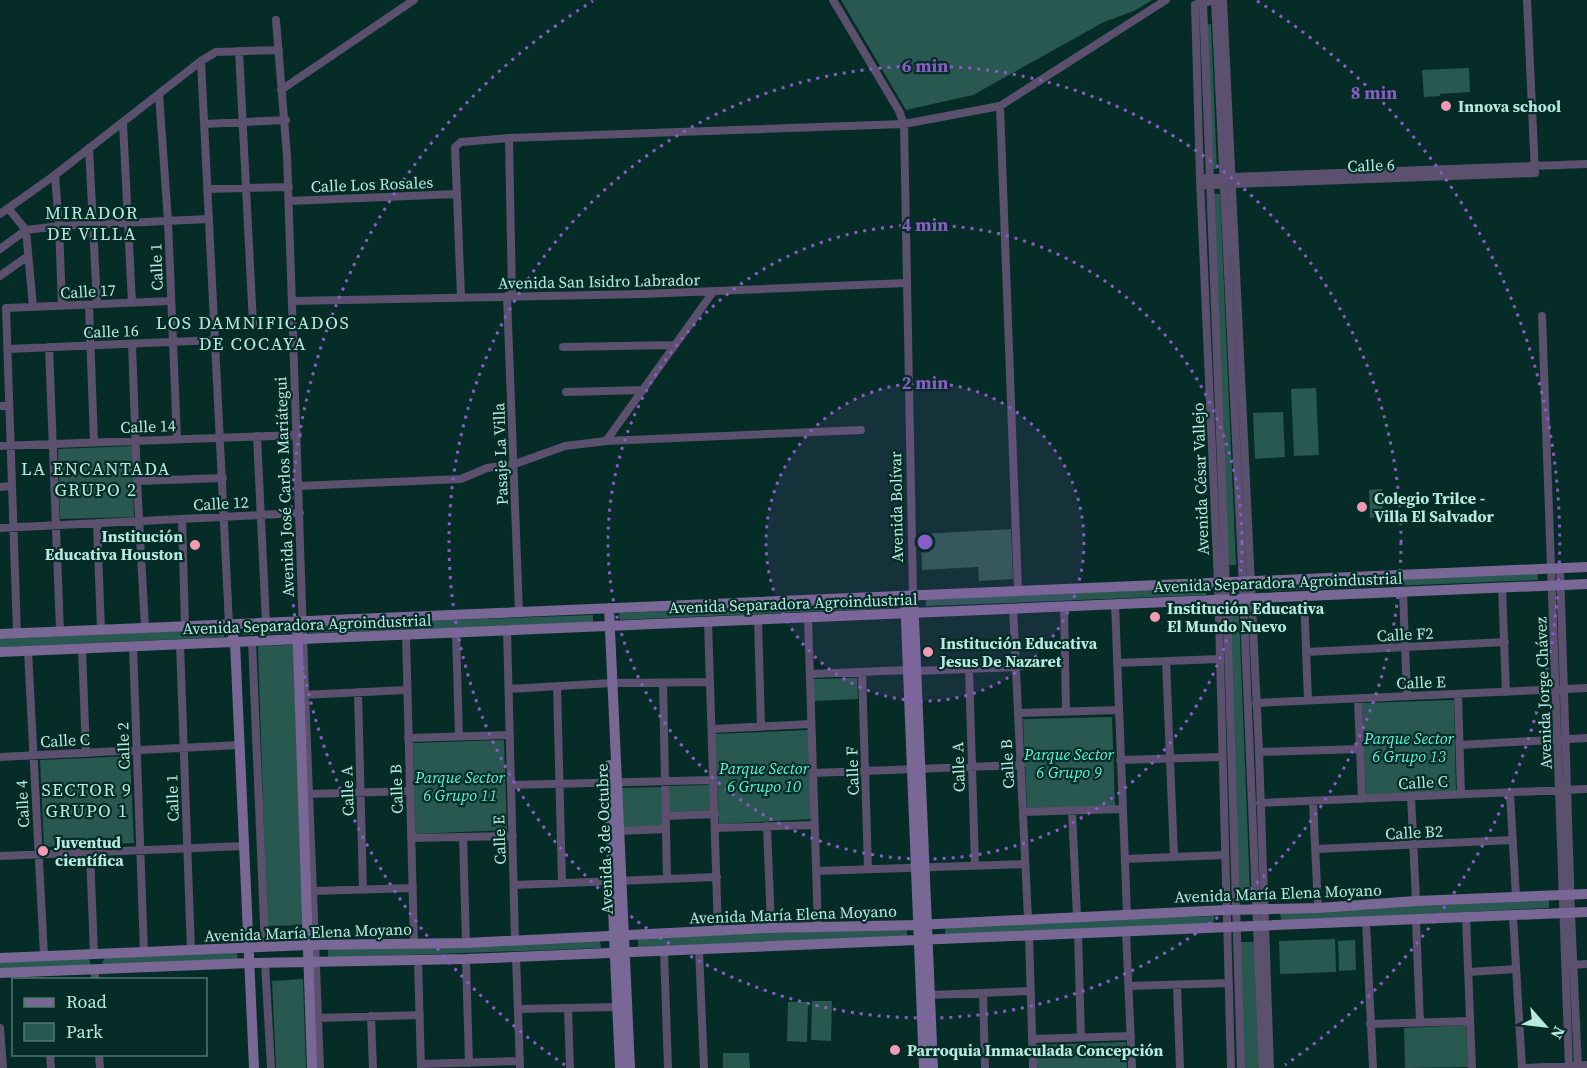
<svg xmlns="http://www.w3.org/2000/svg" width="1587" height="1068" font-family="'Source Serif 4',serif">
	<rect width="100%" height="100%" fill="#052c26"/>
	<path fill="#285850" d="M841 0H1152L1134 11 1104 22 973 95 906 110Z
		M1211 24 1217 169H1212L1206 25Z
		M1469 68 1470 92 1440 94V96L1424 97 1422 70Z
		M1211 194H1220L1236 565H1227Z
		M1316 388 1319 455 1294 456 1291 389Z
		M1283 412 1285 457 1255 459 1253 413Z
		M132 446 134 517 60 519 58 449Z
		M1382 489 1383 517 1370 518 1369 490Z
		M1011 529 1013 579 979 581 978 567 922 570 921 534Z
		M1538 573V580L1269 591V584Z
		M1206 588V595L926 606V599Z
		M896 601V608L620 620 619 613Z
		M1239 614 1250 892 1238 893 1227 615Z
		M593 615V623L309 633V625Z
		M292 626V633L243 635 242 628Z
		M224 629V637L0 647V639Z
		M293 645 303 925 267 926 258 646Z
		M857 678 858 699 814 701 813 679Z
		M1454 700 1456 792 1366 795 1362 703Z
		M1112 717 1115 807 1027 809 1023 719Z
		M809 730 812 819 719 824 715 734Z
		M504 740 507 830 415 834 413 743Z
		M130 756 134 843 44 847 40 760Z
		M712 785V810L669 812V786Z
		M662 787 663 826 621 828 620 788Z
		M1549 899V908L1281 921 1280 912Z
		M1214 916V925L945 936V926Z
		M907 928V937L638 947V938Z
		M1335 939 1336 972 1280 974 1279 941Z
		M600 940 601 948 328 958V948Z
		M1355 940 1356 970 1339 971 1338 941Z
		M1237 942H1255L1260 1068H1242Z
		M237 951 238 960 104 966 102 963 105 958Z
		M88 958 90 961V965L0 971V962Z
		M303 979 306 1068H276L272 981Z
		M812 1001H832L831 1041 811 1040Z
		M788 1002H808L807 1042 787 1041Z
		M1466 1025 1468 1067 1405 1068 1404 1028Z
		M1126 1042 1127 1068H1036V1045Z
		M723 1053H749L750 1068H723Z"/>
	<g fill="none" stroke-linecap="round" stroke-linejoin="round">
		<path stroke="#5b506d" stroke-width="8" d="M833 0 899 111 904 124 913 595
			M1215 0 1195 5 1200 179 1218 583 1231 1068
			M1215 0 1242 567 1263 1068
			M1223 0 1259 752 1270 1068
			M1199 1 1203 3 1227 612 1241 1068
			M276 20 287 156 305 694 320 1068
			M239 51 253 324
			M201 61 229 624
			M281 90 414 0
			M159 94 168 221 177 439
			M1000 106 1018 591
			M123 123 132 303
			M204 124 286 120
			M509 138 512 296
			M89 148 97 304
			M55 175 59 226 62 306
			M1204 178 1587 164
			M1206 185 1535 173 1527 0
			M207 189 289 187
			M289 201 457 194
			M8 208 26 230 33 307
			M0 214 55 175 201 61 216 52 279 50
			M0 249 26 230 59 226 209 219
			M0 276 28 256
			M507 296 519 612
			M461 297 455 147 461 142 509 138 904 124 1000 106 1166 0
			M293 301 643 294 906 283
			M89 305 94 442
			M1542 316 1569 1068
			M132 344 137 481 145 628
			M49 347 60 631
			M563 347 675 345
			M8 349 215 340
			M566 392 643 390
			M0 406H9
			M257 436 266 623
			M606 441 713 292
			M0 446 298 435
			M137 481 223 478
			M299 486 461 479 487 468 515 464 565 446 606 441 861 430
			M0 487 12 486
			M182 519 185 626
			M97 523 101 630
			M0 528 300 513
			M1560 568 1571 913 1578 1068
			M1502 588 1506 692
			M1403 592 1407 696
			M1304 596 1308 701
			M1115 604 1127 914
			M1064 606 1066 712
			M1013 608 1028 919
			M808 617 818 927
			M758 619 761 726
			M708 622 718 931
			M507 630 515 941
			M456 632 459 736
			M17 633 6 308 171 301
			M406 635 414 943
			M252 641 265 947
			M180 644 191 951
			M133 646 144 953
			M82 649 86 753
			M28 651 44 956
			M1306 652 1505 642
			M1166 661 1174 857
			M1117 663 1219 659
			M969 669 975 865
			M916 671 1016 667
			M862 672 868 869
			M810 674 908 670
			M663 684 667 879
			M557 686 562 883
			M509 689 612 683 710 682
			M358 692 363 890
			M1458 694 1461 794
			M301 695 407 690
			M1358 699 1362 799
			M1256 703 1587 688
			M1018 713 1118 710
			M712 729 811 724
			M408 738 510 735
			M1460 745 1587 738
			M1259 752 1360 749
			M0 757 240 745
			M1120 760 1221 757
			M813 773 1021 765
			M511 785 713 780
			M1510 793 1516 897
			M309 794 410 791
			M1411 796 1416 901
			M1313 802 1318 908
			M1260 803 1587 789
			M1072 811 1077 917
			M1023 812 1122 809
			M666 816 715 814
			M767 826 771 928
			M715 828 814 825
			M619 831 666 829
			M463 837 466 943
			M411 838 513 836
			M1316 849 1513 840
			M90 852 94 955
			M0 856 244 846
			M1125 859 1224 855
			M816 871 1025 864
			M514 885 717 877
			M313 891 413 888
			M1466 917 1472 1068
			M1513 917 1522 1068
			M1416 920 1420 1023
			M1366 922 1373 1068
			M1126 931 1132 1068
			M1078 933 1081 1037
			M1029 935 1033 1068
			M699 950 704 1068
			M664 951 668 1068
			M516 957 520 1068
			M466 959 469 1063
			M418 960 421 1068
			M265 963 271 1068
			M1571 965 1587 964
			M95 969V980
			M1469 972 1516 969
			M1177 985 1180 1068
			M1129 986 1229 983
			M983 993 985 1068
			M930 995 1030 991
			M568 1008 570 1068
			M518 1009 617 1007
			M371 1016 373 1068
			M318 1018 420 1015
			M1370 1024 1470 1021
			M0 1028 3 1068
			M1032 1039 1131 1036
			M50 1054 51 1068
			M99 1054 100 1068
			M421 1064 520 1061
			M1522 1068 1587 1065"/>
		<path stroke="#796796" stroke-width="10" d="M913 595 933 1068
			M905 596 924 1068
			M609 608 630 1068
			M297 621 312 1068
			M229 624 235 642 254 1068
			M0 634 1587 567
			M0 652 1587 584
			M609 765 614 936 620 1068
			M0 958 308 945 466 943 771 928 917 925 1226 910 1318 908 1416 901 1587 894
			M0 973 250 963 466 959 1587 912"/>
	</g>
	<circle cx="925" cy="542" r="159" fill="#8a5cc7" fill-opacity=".12"/>
	<g fill="none" stroke="#8a5cc7" stroke-width="3" stroke-dasharray="3 6">
		<circle cx="925" cy="542" r="159"/>
		<circle cx="925" cy="542" r="317"/>
		<circle cx="925" cy="542" r="476"/>
		<path d="M565 1065A635 635 0 0 1 593 1M1257 1A635 635 0 0 1 1285 1065"/>
	</g>
	<g fill="#f19ab3" stroke="#052c26" stroke-width="2">
		<circle cx="1446" cy="106" r="6"/>
		<circle cx="1362" cy="507" r="6"/>
		<circle cx="195" cy="545" r="6"/>
		<circle cx="1155" cy="617" r="6"/>
		<circle cx="928" cy="652" r="6"/>
		<circle cx="43" cy="851" r="6"/>
		<circle cx="895" cy="1050" r="6"/>
	</g>
	<g text-anchor="middle" stroke-width="4.5" stroke-linejoin="round" paint-order="stroke">
		<g font-size="16" font-weight="bold" fill="#b7ebe0" stroke="#052c26" text-anchor="start">
			<text x="1458" y="112">Innova school</text>
			<text x="1374" y="504">Colegio Trilce -<tspan x="1374" dy="18">Villa El Salvador</tspan></text>
			<text x="183" y="542" text-anchor="end">Institución<tspan x="183" dy="18">Educativa Houston</tspan></text>
			<text x="1167" y="614">Institución Educativa<tspan x="1167" dy="18">El Mundo Nuevo</tspan></text>
			<text x="940" y="649">Institución Educativa<tspan x="940" dy="18">Jesus De Nazaret</tspan></text>
			<text x="55" y="848">Juventud<tspan x="55" dy="18">científica</tspan></text>
			<text x="907" y="1056">Parroquia Inmaculada Concepción</text>
		</g>
		<g font-size="16" fill="#b7ebe0" stroke="#052c26">
			<text transform="translate(1371 165) rotate(-2)" y="6">Calle 6</text>
			<text transform="translate(372 184) rotate(-2)" y="6">Calle Los Rosales</text>
			<text transform="translate(156 267) rotate(-92)" y="6">Calle 1</text>
			<text transform="translate(599 281) rotate(-1)" y="6">Avenida San Isidro Labrador</text>
			<text transform="translate(88 291) rotate(-3)" y="6">Calle 17</text>
			<text transform="translate(111 331) rotate(-2)" y="6">Calle 16</text>
			<text transform="translate(148 426) rotate(-2)" y="6">Calle 14</text>
			<text transform="translate(500 454) rotate(-92)" y="6">Pasaje La Villa</text>
			<text transform="translate(1200 479) rotate(-92)" y="6">Avenida César Vallejo</text>
			<text transform="translate(284 487) rotate(-92)" y="6">Avenida José Carlos Mariátegui</text>
			<text transform="translate(221 503) rotate(-3)" y="6">Calle 12</text>
			<text transform="translate(896 507) rotate(-91)" y="6">Avenida Bolívar</text>
			<text transform="translate(1278 582) rotate(-2)" y="6">Avenida Separadora Agroindustrial</text>
			<text transform="translate(793 603) rotate(-2)" y="6">Avenida Separadora Agroindustrial</text>
			<text transform="translate(307 624) rotate(-2)" y="6">Avenida Separadora Agroindustrial</text>
			<text transform="translate(1405 634) rotate(-3)" y="6">Calle F2</text>
			<text transform="translate(1421 682) rotate(-2)" y="6">Calle E</text>
			<text transform="translate(1543 693) rotate(-92)" y="6">Avenida Jorge Chávez</text>
			<text transform="translate(65 740) rotate(-3)" y="6">Calle C</text>
			<text transform="translate(123 746) rotate(-92)" y="6">Calle 2</text>
			<text transform="translate(1007 764) rotate(-93)" y="6">Calle B</text>
			<text transform="translate(958 767) rotate(-92)" y="6">Calle A</text>
			<text transform="translate(852 771) rotate(-92)" y="6">Calle F</text>
			<text transform="translate(1423 782) rotate(-3)" y="6">Calle C</text>
			<text transform="translate(396 789) rotate(-92)" y="6">Calle B</text>
			<text transform="translate(347 791) rotate(-92)" y="6">Calle A</text>
			<text transform="translate(172 798) rotate(-92)" y="6">Calle 1</text>
			<text transform="translate(22 804) rotate(-93)" y="6">Calle 4</text>
			<text transform="translate(1414 832) rotate(-3)" y="6">Calle B2</text>
			<text transform="translate(604 839) rotate(-92)" y="6">Avenida 3 de Octubre</text>
			<text transform="translate(499 840) rotate(-92)" y="6">Calle E</text>
			<text transform="translate(1278 893) rotate(-2)" y="6">Avenida María Elena Moyano</text>
			<text transform="translate(793 914) rotate(-2)" y="6">Avenida María Elena Moyano</text>
			<text transform="translate(308 932) rotate(-2)" y="6">Avenida María Elena Moyano</text>
		</g>
		<g font-size="16" font-style="italic" fill="#57f8e0" stroke="#052c26">
			<text x="1409" y="744">Parque Sector<tspan x="1409" dy="18">6 Grupo 13</tspan></text>
			<text x="1069" y="760">Parque Sector<tspan x="1069" dy="18">6 Grupo 9</tspan></text>
			<text x="764" y="774">Parque Sector<tspan x="764" dy="18">6 Grupo 10</tspan></text>
			<text x="460" y="783">Parque Sector<tspan x="460" dy="18">6 Grupo 11</tspan></text>
		</g>
		<g font-size="18" letter-spacing="1.5" fill="#b7ebe0" stroke="#052c26">
			<text x="92" y="219">MIRADOR<tspan x="92" dy="21">DE VILLA</tspan></text>
			<text x="253" y="329">LOS DAMNIFICADOS<tspan x="253" dy="21">DE COCAYA</tspan></text>
			<text x="96" y="475">LA ENCANTADA<tspan x="96" dy="21">GRUPO 2</tspan></text>
			<text x="87" y="796">SECTOR 9<tspan x="87" dy="21">GRUPO 1</tspan></text>
		</g>
	</g>
	<circle cx="925" cy="542" r="9" fill="#8a5cc7" stroke="#052c26" stroke-width="3"/>
	<g font-size="18" text-anchor="middle" font-weight="bold" fill="#8a5cc7" stroke="#052c26" stroke-width="4.5" stroke-linejoin="round" paint-order="stroke">
		<text x="925" y="72">6 min</text>
		<text x="1374" y="99">8 min</text>
		<text x="925" y="231">4 min</text>
		<text x="925" y="389">2 min</text>
	</g>
	<rect x="12" y="978" width="195" height="78" fill="#052c26" stroke="#4c7870" stroke-width="1.5"/>
	<rect x="24" y="998" width="30" height="9" fill="#796796" stroke="#4c7870" stroke-width="1.5"/>
	<text x="66" y="1008" font-size="18" fill="#b7ebe0">Road</text>
	<rect x="24" y="1023" width="30" height="18" fill="#285850" stroke="#4c7870" stroke-width="1.5"/>
	<text x="66" y="1038" font-size="18" fill="#b7ebe0">Park</text>
	<g transform="translate(1545 1026) rotate(118)" stroke="#052c26" stroke-width="4.5" paint-order="stroke">
	<path d="M0-4.5L10 22L0 15L-10 22Z" fill="#b7ebe0"/>
	<text y="-9" font-size="16" font-weight="bold" text-anchor="middle" fill="#b7ebe0">N</text>
	</g>
</svg>
